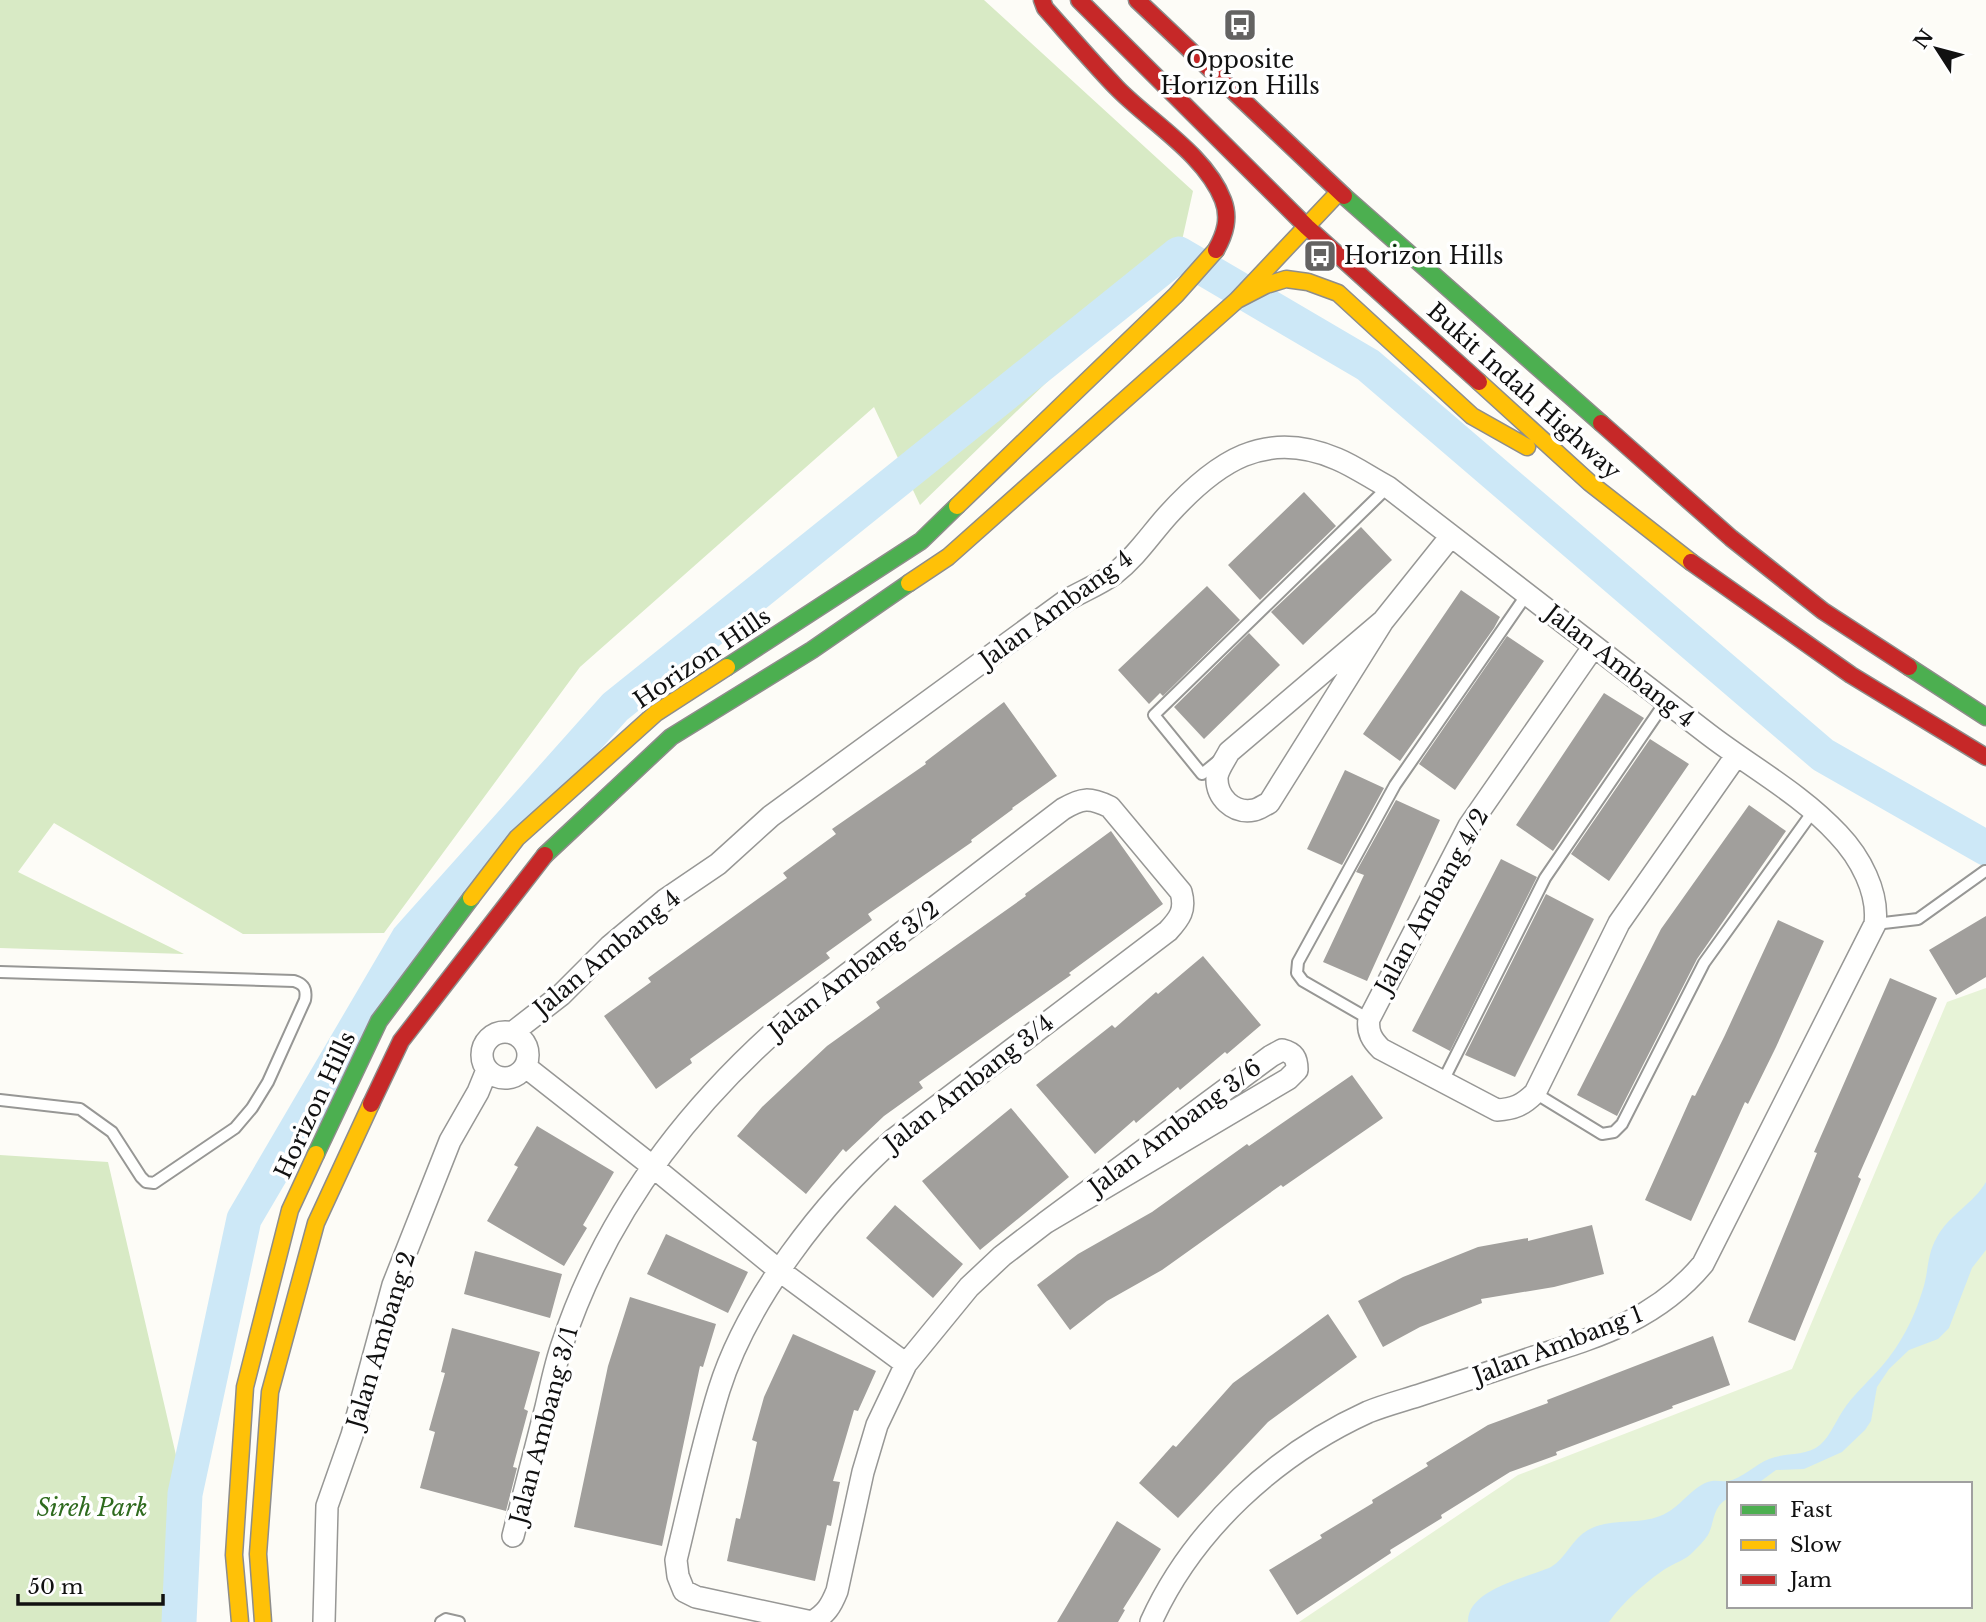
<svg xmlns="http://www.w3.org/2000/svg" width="1986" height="1622" viewBox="0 0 1986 1622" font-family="'Libre Baskerville',serif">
<rect width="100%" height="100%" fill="#fdfcf7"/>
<!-- green -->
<path fill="#e7f3d7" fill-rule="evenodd" d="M1986,988V1622H1299L1518,1475L1792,1369L1947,1002ZM1729,1484H1970V1606H1729Z"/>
<!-- forest -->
<path fill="#d8eac5" d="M0,0H984L1193,191L1179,254L920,505L874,407L580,667L384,933L243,934L54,823L18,872L184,954L0,948Z
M0,1155L108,1162L185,1494L179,1622H0Z"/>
<!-- water -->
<path fill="#cde8f7" d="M1986,1182V1250L1972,1268L1949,1328L1938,1339L1909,1350L1889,1369L1877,1387L1871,1421L1865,1430L1842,1452L1813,1465L1804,1469L1776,1470L1757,1484H1729V1498C1712,1506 1715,1522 1708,1535C1704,1541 1698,1547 1693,1552C1686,1560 1674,1563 1665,1569C1646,1582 1622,1603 1609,1622H1468C1467,1589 1527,1578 1551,1567C1566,1558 1572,1539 1588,1530C1609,1518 1637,1525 1660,1516C1680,1509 1693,1484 1712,1481C1717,1480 1723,1482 1728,1481C1741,1479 1756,1464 1769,1459C1786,1452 1805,1457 1820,1445C1831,1435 1837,1418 1846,1406C1857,1391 1870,1380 1882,1366C1900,1345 1914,1319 1922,1292C1929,1273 1926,1256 1937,1237C1949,1215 1974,1203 1986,1182Z"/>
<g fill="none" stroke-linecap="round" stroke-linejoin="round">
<!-- river -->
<path stroke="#cde8f7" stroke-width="35" d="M179,1622L185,1494L244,1219L408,939L615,707L1179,254L1368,365L1823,755L1986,848"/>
</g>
<!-- building -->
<path fill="#a19f9c" d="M1304,492L1336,526L1260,600L1228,565Z
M1361,527L1392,560L1303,645L1271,612Z
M1207,586L1240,620L1163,696L1160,693L1149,704L1118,670Z
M1461,590L1500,617L1494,628L1400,761L1363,734Z
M1249,633L1280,665L1204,739L1174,707Z
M1507,636L1544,661L1455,790L1419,764Z
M1604,693L1644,718L1553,851L1516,825Z
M1004,702L1057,776L1012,808L1013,809L971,840L972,842L868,914L872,920L826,953L830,958L690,1059L692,1063L656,1089L604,1016L651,982L648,978L787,878L783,873L836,834L832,829L926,764L925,762Z
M1650,739L1689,764L1609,881L1571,854Z
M1345,770L1384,788L1342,865L1307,849Z
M1396,800L1440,820L1367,981L1323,962L1364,875L1356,872Z
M1749,805L1786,831L1697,959L1617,1116L1577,1095L1661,929Z
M1111,831L1163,904L1069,973L1071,975L919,1082L923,1088L884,1116L846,1152L843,1149L806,1194L737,1136L762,1107L827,1046L880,1008L876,1002L1026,896L1025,894Z
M1501,859L1537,877L1450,1051L1412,1031Z
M1546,894L1594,919L1515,1077L1465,1055Z
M1986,916V977L1956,995L1929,950Z
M1778,920L1824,941L1776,1047L1748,1104L1745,1102L1691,1221L1645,1200L1692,1095L1695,1096L1725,1035Z
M1203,956L1261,1025L1227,1054L1225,1052L1180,1090L1178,1087L1136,1123L1134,1120L1095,1154L1036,1085L1112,1025L1115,1028L1156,992L1158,994Z
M1890,978L1937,998L1858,1177L1861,1179L1795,1341L1748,1322L1817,1153L1814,1152Z
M1352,1075L1383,1118L1283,1187L1281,1185L1162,1270L1107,1301L1070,1330L1037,1285L1078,1254L1152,1212L1247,1144L1249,1146Z
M1011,1108L1069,1177L980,1250L922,1181Z
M537,1126L614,1172L583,1225L587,1228L564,1266L487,1221L518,1167L514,1165Z
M895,1205L963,1264L933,1298L866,1238Z
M1592,1225L1604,1274L1554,1287L1481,1299L1482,1303L1420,1327L1383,1347L1358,1301L1403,1277L1478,1247L1528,1238V1241Z
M666,1234L748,1272L728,1313L647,1274Z
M475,1251L562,1274L550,1318L464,1294Z
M630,1297L716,1324L703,1367L700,1366L662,1546L574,1527L608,1366Z
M1328,1314L1357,1357L1268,1422L1178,1518L1139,1483L1173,1445L1176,1447L1233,1383Z
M452,1328L540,1352L524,1409L528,1411L513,1467L517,1468L506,1511L420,1488L435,1432L429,1430L445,1373L441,1372Z
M793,1334L876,1371L858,1411L854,1410L833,1481L840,1482L831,1526L827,1525L815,1581L727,1561L736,1518L740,1519L757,1442L752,1440L764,1397Z
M1713,1336L1730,1385L1672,1406L1673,1408L1556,1452L1557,1455L1510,1472L1441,1515L1442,1518L1390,1550L1391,1553L1297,1615L1269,1570L1322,1538L1320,1535L1373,1503L1372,1500L1428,1466L1426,1463L1488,1425L1548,1403L1547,1400Z
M1117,1521L1161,1549L1123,1609L1125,1610L1118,1622H1057Z"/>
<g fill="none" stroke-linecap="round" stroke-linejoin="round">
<defs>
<path id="lane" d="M1218,761L1202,774L1154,715L1388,487
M1875,924L1918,919L1985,871
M0,972L294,981C304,984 307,989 305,1000L268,1082L252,1108L235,1128L154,1183L146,1182L141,1177L112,1132L80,1109L0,1100
M1369,1019L1303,981L1297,973L1298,962L1395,785L1527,594
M1442,1083L1545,878L1666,701
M1535,1093L1602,1134L1614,1132L1622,1124L1704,963L1814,810
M441,1622L446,1619L459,1622"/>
<path id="street" d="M1383,621L1269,803C1264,805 1259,809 1254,810C1233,814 1216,797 1217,777C1218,769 1225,760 1229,752L1383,621L1451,536
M1594,646L1469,826L1369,1019C1367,1032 1372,1040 1381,1049L1497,1110C1514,1109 1523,1105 1535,1093L1619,923L1736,756
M482 1055a23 23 0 1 1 46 0a23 23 0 1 1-46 0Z
M512,1033L561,995L610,946L665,900L718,864L771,816L1067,600C1083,591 1100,584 1114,574C1136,557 1150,535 1168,515C1216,462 1265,428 1337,459C1354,466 1371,478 1388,487C1494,570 1601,652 1708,734C1751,767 1801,794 1838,834C1860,857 1879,892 1875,924L1703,1264C1657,1319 1600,1336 1534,1357C1497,1370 1460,1382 1423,1394C1405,1400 1385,1405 1368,1412C1276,1454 1193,1529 1151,1622
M526,1067L652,1166L780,1271L906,1364
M513,1536C524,1493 535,1450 546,1407C551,1386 555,1365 562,1345C605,1215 686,1108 790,1018L1063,809C1082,798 1089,797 1110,807L1181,892C1186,910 1180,918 1168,931L894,1139C824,1201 747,1300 719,1390C702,1445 690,1503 676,1560L678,1576L684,1591L696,1597L812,1622C826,1614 831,1606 837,1591L863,1472L877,1425L906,1364L969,1287L1002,1256L1045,1223L1288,1079L1297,1070C1297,1058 1294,1053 1282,1050L1271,1056L1045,1223
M324,1622L327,1506L352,1435L393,1285L450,1141L478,1092L487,1070"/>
<path id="fast" d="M1344,196L1601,423
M727,667L921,541L957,506
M1909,667L1986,717
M545,855L671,737L812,650L909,583
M316,1154L379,1021L471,898"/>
<path id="slow" d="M1237,300L1266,285L1286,279L1308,282L1338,293L1472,416L1527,447
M1479,382L1590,483L1691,562
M957,506L1176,295L1216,250
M909,583L948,557L1237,300L1339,192
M471,898L517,838L656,713L727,667
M240,1622L234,1555L245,1387L290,1210L316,1154
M263,1622L258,1554L270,1392L316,1223L371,1104"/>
<path id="jam" d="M1042,0L1045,8C1069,35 1092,62 1117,88C1149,121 1206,155 1223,200C1230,218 1225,234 1216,250
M1079,0L1307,227L1479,382
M1137,0L1344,196
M1601,423L1731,538L1823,611L1909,667
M1691,562L1851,675L1986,757
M371,1104L401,1041L545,855"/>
</defs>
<!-- lane casing -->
<use href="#lane" stroke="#979795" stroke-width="14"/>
<!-- street casing -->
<use href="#street" stroke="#979795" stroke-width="24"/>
<!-- fast casing -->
<use href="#fast" stroke="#8e8d8b" stroke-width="19"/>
<!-- slow casing -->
<use href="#slow" stroke="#8e8d8b" stroke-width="19"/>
<!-- jam casing -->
<use href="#jam" stroke="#8e8d8b" stroke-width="19"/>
<!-- lane -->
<use href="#lane" stroke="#fffffe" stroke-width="10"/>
<!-- street -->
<use href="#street" stroke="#fffffe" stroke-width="21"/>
<!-- fast -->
<use href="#fast" stroke="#4caf50" stroke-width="16"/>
<!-- slow -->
<use href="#slow" stroke="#ffc107" stroke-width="16"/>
<!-- jam -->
<use href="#jam" stroke="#c62828" stroke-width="16"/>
</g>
<!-- icons -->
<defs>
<symbol id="bus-square" viewBox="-11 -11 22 22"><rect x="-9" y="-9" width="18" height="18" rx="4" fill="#646362" stroke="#fff"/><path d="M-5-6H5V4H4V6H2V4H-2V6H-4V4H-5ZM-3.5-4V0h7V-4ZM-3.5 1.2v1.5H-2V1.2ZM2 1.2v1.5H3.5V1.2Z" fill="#fff"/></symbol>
</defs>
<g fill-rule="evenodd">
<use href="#bus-square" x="1221" y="6" width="38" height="38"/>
<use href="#bus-square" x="1301" y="237" width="38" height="38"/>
</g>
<g text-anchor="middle" stroke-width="7" stroke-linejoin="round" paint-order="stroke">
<!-- poi labels -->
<g font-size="23" fill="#111" stroke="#fff">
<text x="1240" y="68">Opposite<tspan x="1240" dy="26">Horizon Hills</tspan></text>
<text x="1344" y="264" text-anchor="start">Horizon Hills</text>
</g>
<!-- street labels -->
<g font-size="23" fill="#111" stroke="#fff">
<text transform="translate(1524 391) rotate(42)" y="8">Bukit Indah Highway</text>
<text transform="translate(1056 609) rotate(-36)" y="8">Jalan Ambang 4</text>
<text transform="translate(702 658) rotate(-34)" y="8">Horizon Hills</text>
<text transform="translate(1620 666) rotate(38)" y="8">Jalan Ambang 4</text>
<text transform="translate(1432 901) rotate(-61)" y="8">Jalan Ambang 4/2</text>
<text transform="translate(607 953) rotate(-40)" y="8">Jalan Ambang 4</text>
<text transform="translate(854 970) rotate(-38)" y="8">Jalan Ambang 3/2</text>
<text transform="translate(969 1083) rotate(-38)" y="8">Jalan Ambang 3/4</text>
<text transform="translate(315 1105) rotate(-65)" y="8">Horizon Hills</text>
<text transform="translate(1175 1127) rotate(-37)" y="8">Jalan Ambang 3/6</text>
<text transform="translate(381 1340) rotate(-73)" y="8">Jalan Ambang 2</text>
<text transform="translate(1558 1345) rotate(-21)" y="8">Jalan Ambang 1</text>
<text transform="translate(544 1425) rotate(-75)" y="8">Jalan Ambang 3/1</text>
</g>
<!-- park labels -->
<g font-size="23" font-style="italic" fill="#2f6b1f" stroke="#fff">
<text x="92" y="1516">Sireh Park</text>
</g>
</g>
<!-- legend -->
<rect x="1727" y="1482" width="245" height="126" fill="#ffffff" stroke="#a0a0a0" stroke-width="2"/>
<rect x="1741" y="1505" width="35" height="10" fill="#4caf50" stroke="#a0a0a0" stroke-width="2"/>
<text x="1790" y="1517" font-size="21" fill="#111111">Fast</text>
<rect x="1741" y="1540" width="35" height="10" fill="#ffc107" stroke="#a0a0a0" stroke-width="2"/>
<text x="1790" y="1552" font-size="21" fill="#111111">Slow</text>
<rect x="1741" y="1575" width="35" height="10" fill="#c62828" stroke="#a0a0a0" stroke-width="2"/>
<text x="1790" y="1587" font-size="21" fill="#111111">Jam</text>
<!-- north arrow -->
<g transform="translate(1937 49) rotate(306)" stroke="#ffffff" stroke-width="5" paint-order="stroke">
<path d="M0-5L12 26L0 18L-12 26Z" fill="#111111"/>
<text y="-10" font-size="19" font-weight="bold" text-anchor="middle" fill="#111111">N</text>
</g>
<!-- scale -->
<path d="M18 1594v10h145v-10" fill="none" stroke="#111111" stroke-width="3.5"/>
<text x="28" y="1594" font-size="21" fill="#111111" stroke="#ffffff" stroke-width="5" paint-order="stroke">50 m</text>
</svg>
